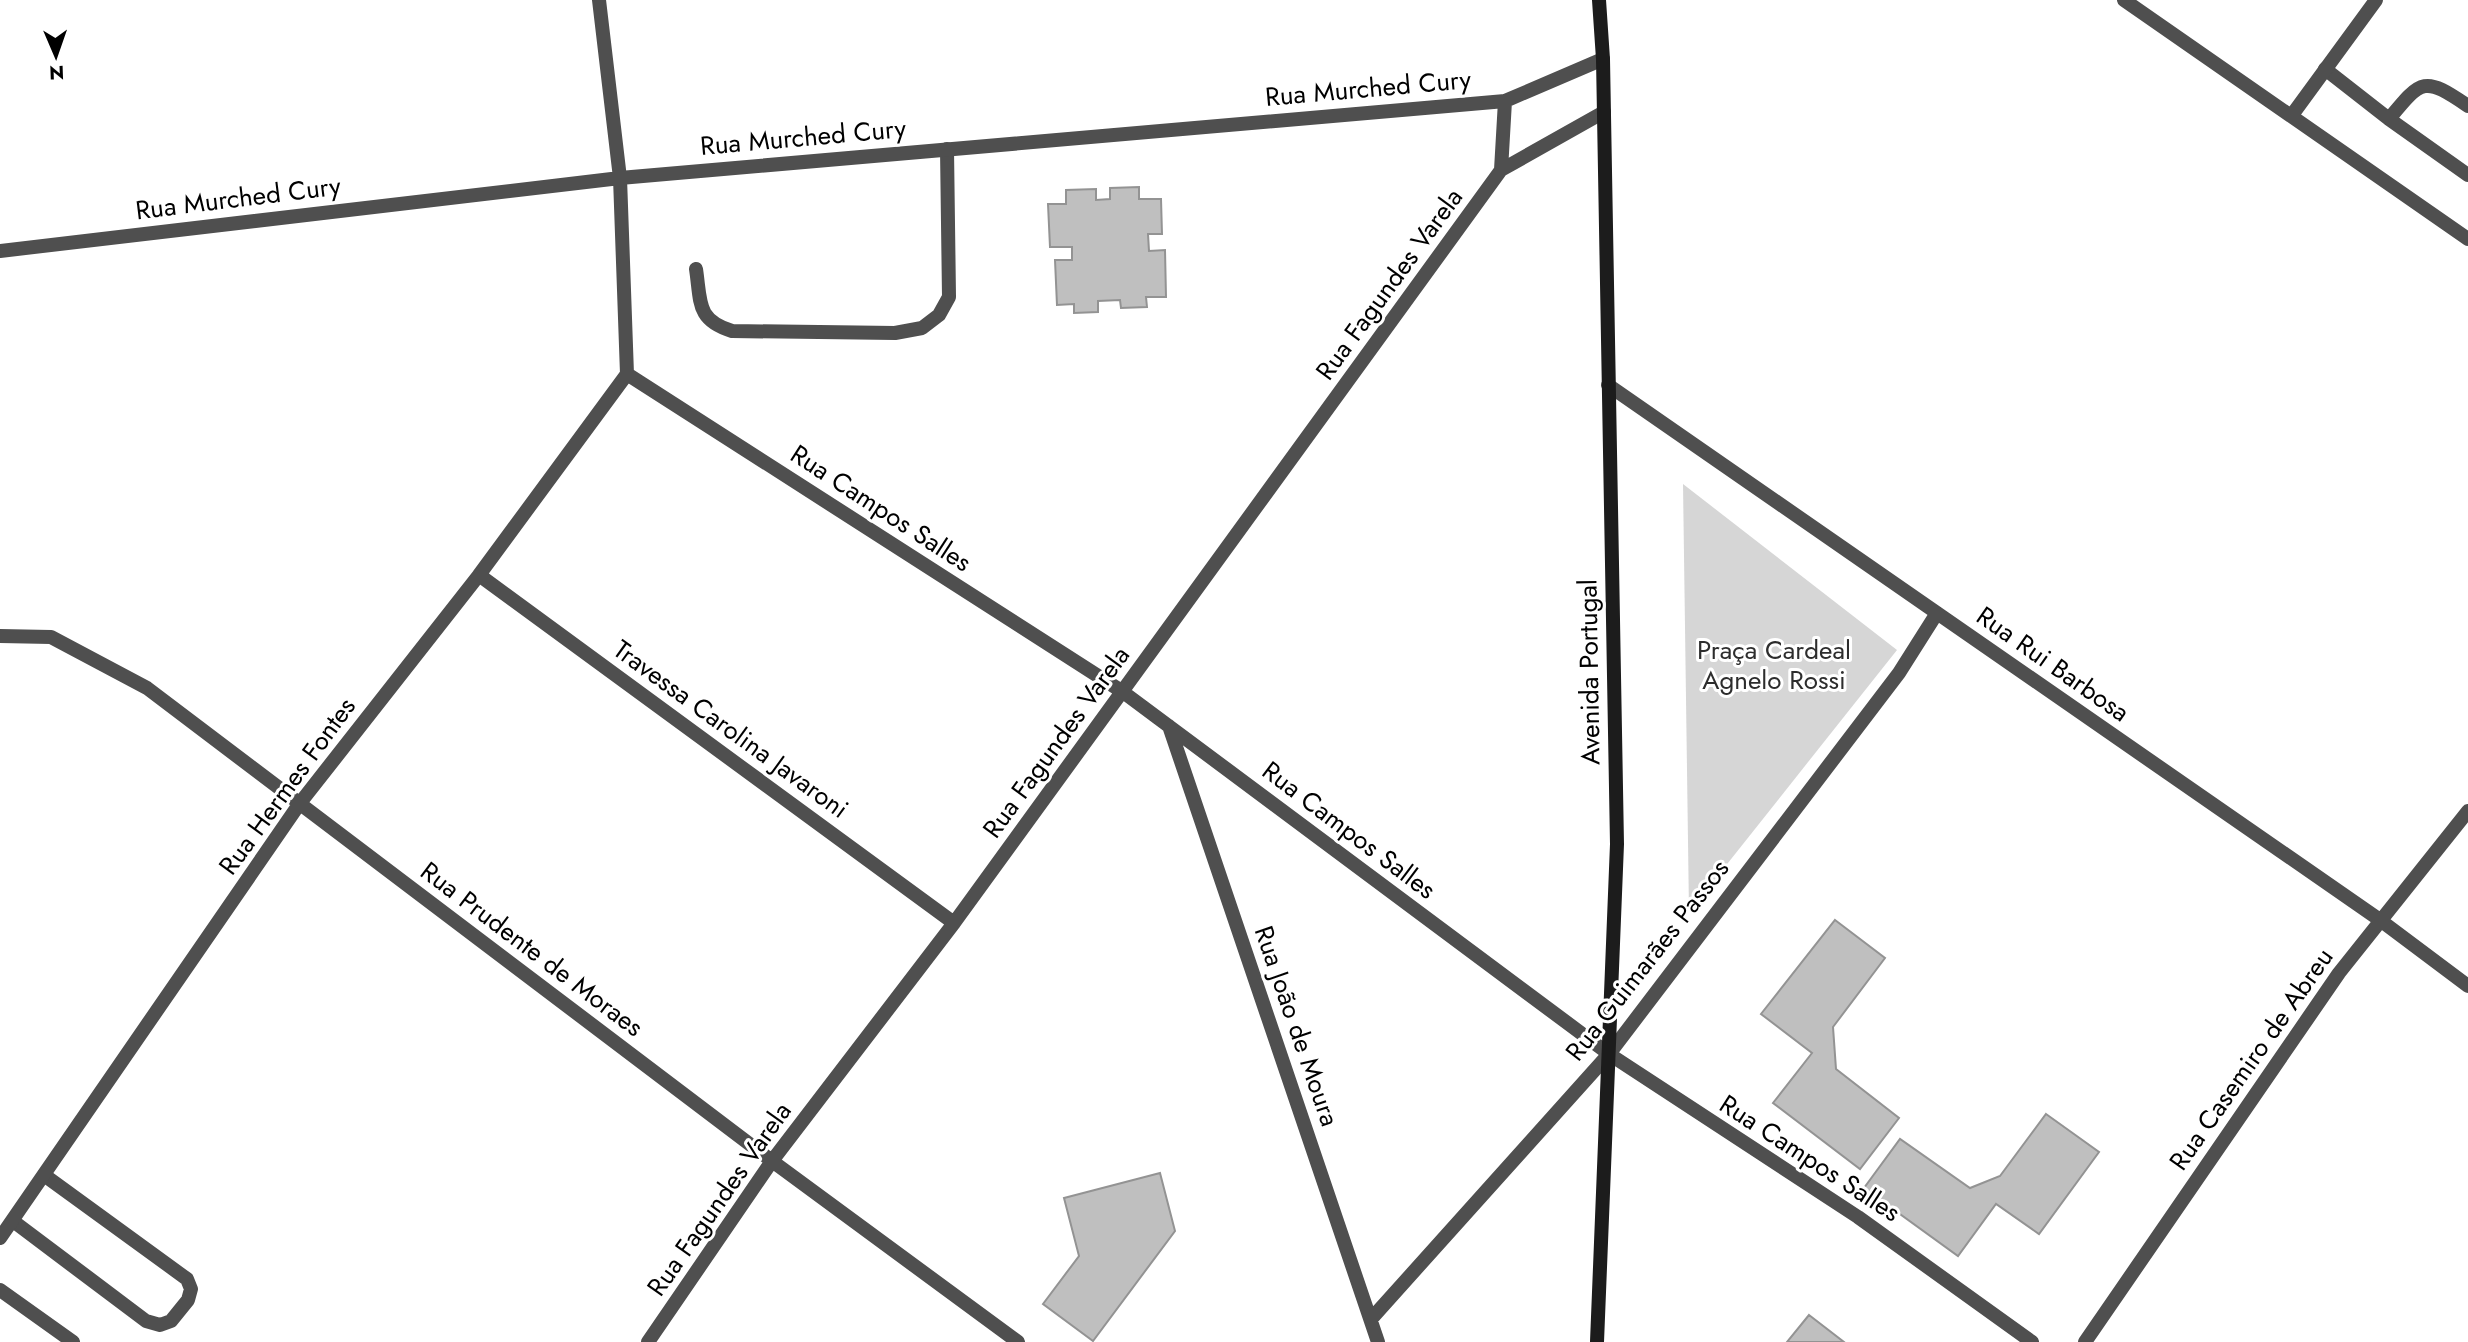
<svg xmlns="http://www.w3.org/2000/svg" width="2468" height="1342" viewBox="0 0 2468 1342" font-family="Jost,sans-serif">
<rect width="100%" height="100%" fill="#fff"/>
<!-- green -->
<path fill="#d6d6d6" d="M1683,484L1897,650L1689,912Z"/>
<!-- building -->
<path fill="#bfbfbf" stroke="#939393" stroke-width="2" d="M1139,187V199H1161L1162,234H1148L1149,251L1165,250L1166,297H1146L1147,307L1121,308L1120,300L1098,301V312L1074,313V304L1057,305L1055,260H1072V247H1050L1048,204H1066V190L1096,189V200L1110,199V188Z
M1835,920L1885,958L1833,1027L1836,1069L1899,1118L1860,1169L1773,1103L1812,1053L1761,1014Z
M2046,1114L2099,1152L2039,1234L1996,1204L1958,1256L1864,1188L1900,1139L1970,1188L2000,1176Z
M1160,1173L1175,1231L1093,1341L1043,1304L1079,1256L1064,1198Z
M1809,1315L1844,1342H1787Z"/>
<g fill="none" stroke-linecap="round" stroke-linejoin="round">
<!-- service -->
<path stroke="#4f4f4f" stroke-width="14" d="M2325,69L2389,119L2468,175
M2389,119C2422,79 2424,76 2468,106
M696,269C701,302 696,320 732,331L895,333L922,328L939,315L949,297L947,149
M13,1221L146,1321L160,1325L171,1321L188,1300L191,1289L187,1279L44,1175"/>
<!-- minor -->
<path stroke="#4f4f4f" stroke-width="14" d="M599,0L620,178L627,374
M2124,0L2468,239
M2290,113L2292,115L2376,0
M1501,170L1505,101
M0,251L620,178L1505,101L1603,59
M627,374L1123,692L1609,1054L1858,1217L2032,1342
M1608,385L2380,920L2468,986
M479,575L954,923
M0,636L51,637L147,688L772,1161L1018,1342
M1169,726L1378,1342
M0,1238L300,803L479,575L627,374
M0,1290L73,1342
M1372,1318L1609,1054L1899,673L1937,613
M648,1342L772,1161L954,923L1501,170L1604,112
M2085,1342L2339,973L2468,811"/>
<!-- secondary -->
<path stroke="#1c1c1c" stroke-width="14" d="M1597,1342L1617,844L1603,59L1599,0"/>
</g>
<g text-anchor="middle" stroke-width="6" stroke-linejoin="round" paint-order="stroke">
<!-- street labels -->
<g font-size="26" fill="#000" stroke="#fff">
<text transform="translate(1368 88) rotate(-5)" y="9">Rua Murched Cury</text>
<text transform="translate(803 137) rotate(-5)" y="9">Rua Murched Cury</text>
<text transform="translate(238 198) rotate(-7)" y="9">Rua Murched Cury</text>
<text transform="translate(1389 284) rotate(-54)" y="9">Rua Fagundes Varela</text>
<text transform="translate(881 508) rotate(33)" y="9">Rua Campos Salles</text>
<text transform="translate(2053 664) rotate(35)" y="9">Rua Rui Barbosa</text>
<text transform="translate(1589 672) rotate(-91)" y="9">Avenida Portugal</text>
<text transform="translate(731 729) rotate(36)" y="9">Travessa Carolina Javaroni</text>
<text transform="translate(1056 742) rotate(-54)" y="9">Rua Fagundes Varela</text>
<text transform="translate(287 786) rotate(-54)" y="9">Rua Hermes Fontes</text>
<text transform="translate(1349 830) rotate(37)" y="9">Rua Campos Salles</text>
<text transform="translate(532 949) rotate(37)" y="9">Rua Prudente de Moraes</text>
<text transform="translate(1647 960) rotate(-52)" y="9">Rua Guimarães Passos</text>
<text transform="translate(1297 1026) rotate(71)" y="9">Rua João de Moura</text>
<text transform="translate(2251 1059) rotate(-55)" y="9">Rua Casemiro de Abreu</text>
<text transform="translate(1810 1158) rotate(33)" y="9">Rua Campos Salles</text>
<text transform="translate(719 1199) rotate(-55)" y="9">Rua Fagundes Varela</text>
</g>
<!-- park labels -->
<g font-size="26" fill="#2d2d2d" stroke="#fff">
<text x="1774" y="659">Praça Cardeal<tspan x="1774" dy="30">Agnelo Rossi</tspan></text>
</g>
</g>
<!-- north arrow -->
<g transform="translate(56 56) rotate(178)" stroke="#ffffff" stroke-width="5" paint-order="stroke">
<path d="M0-5L12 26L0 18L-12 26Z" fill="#000000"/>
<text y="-10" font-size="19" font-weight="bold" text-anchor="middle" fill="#000000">N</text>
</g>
</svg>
